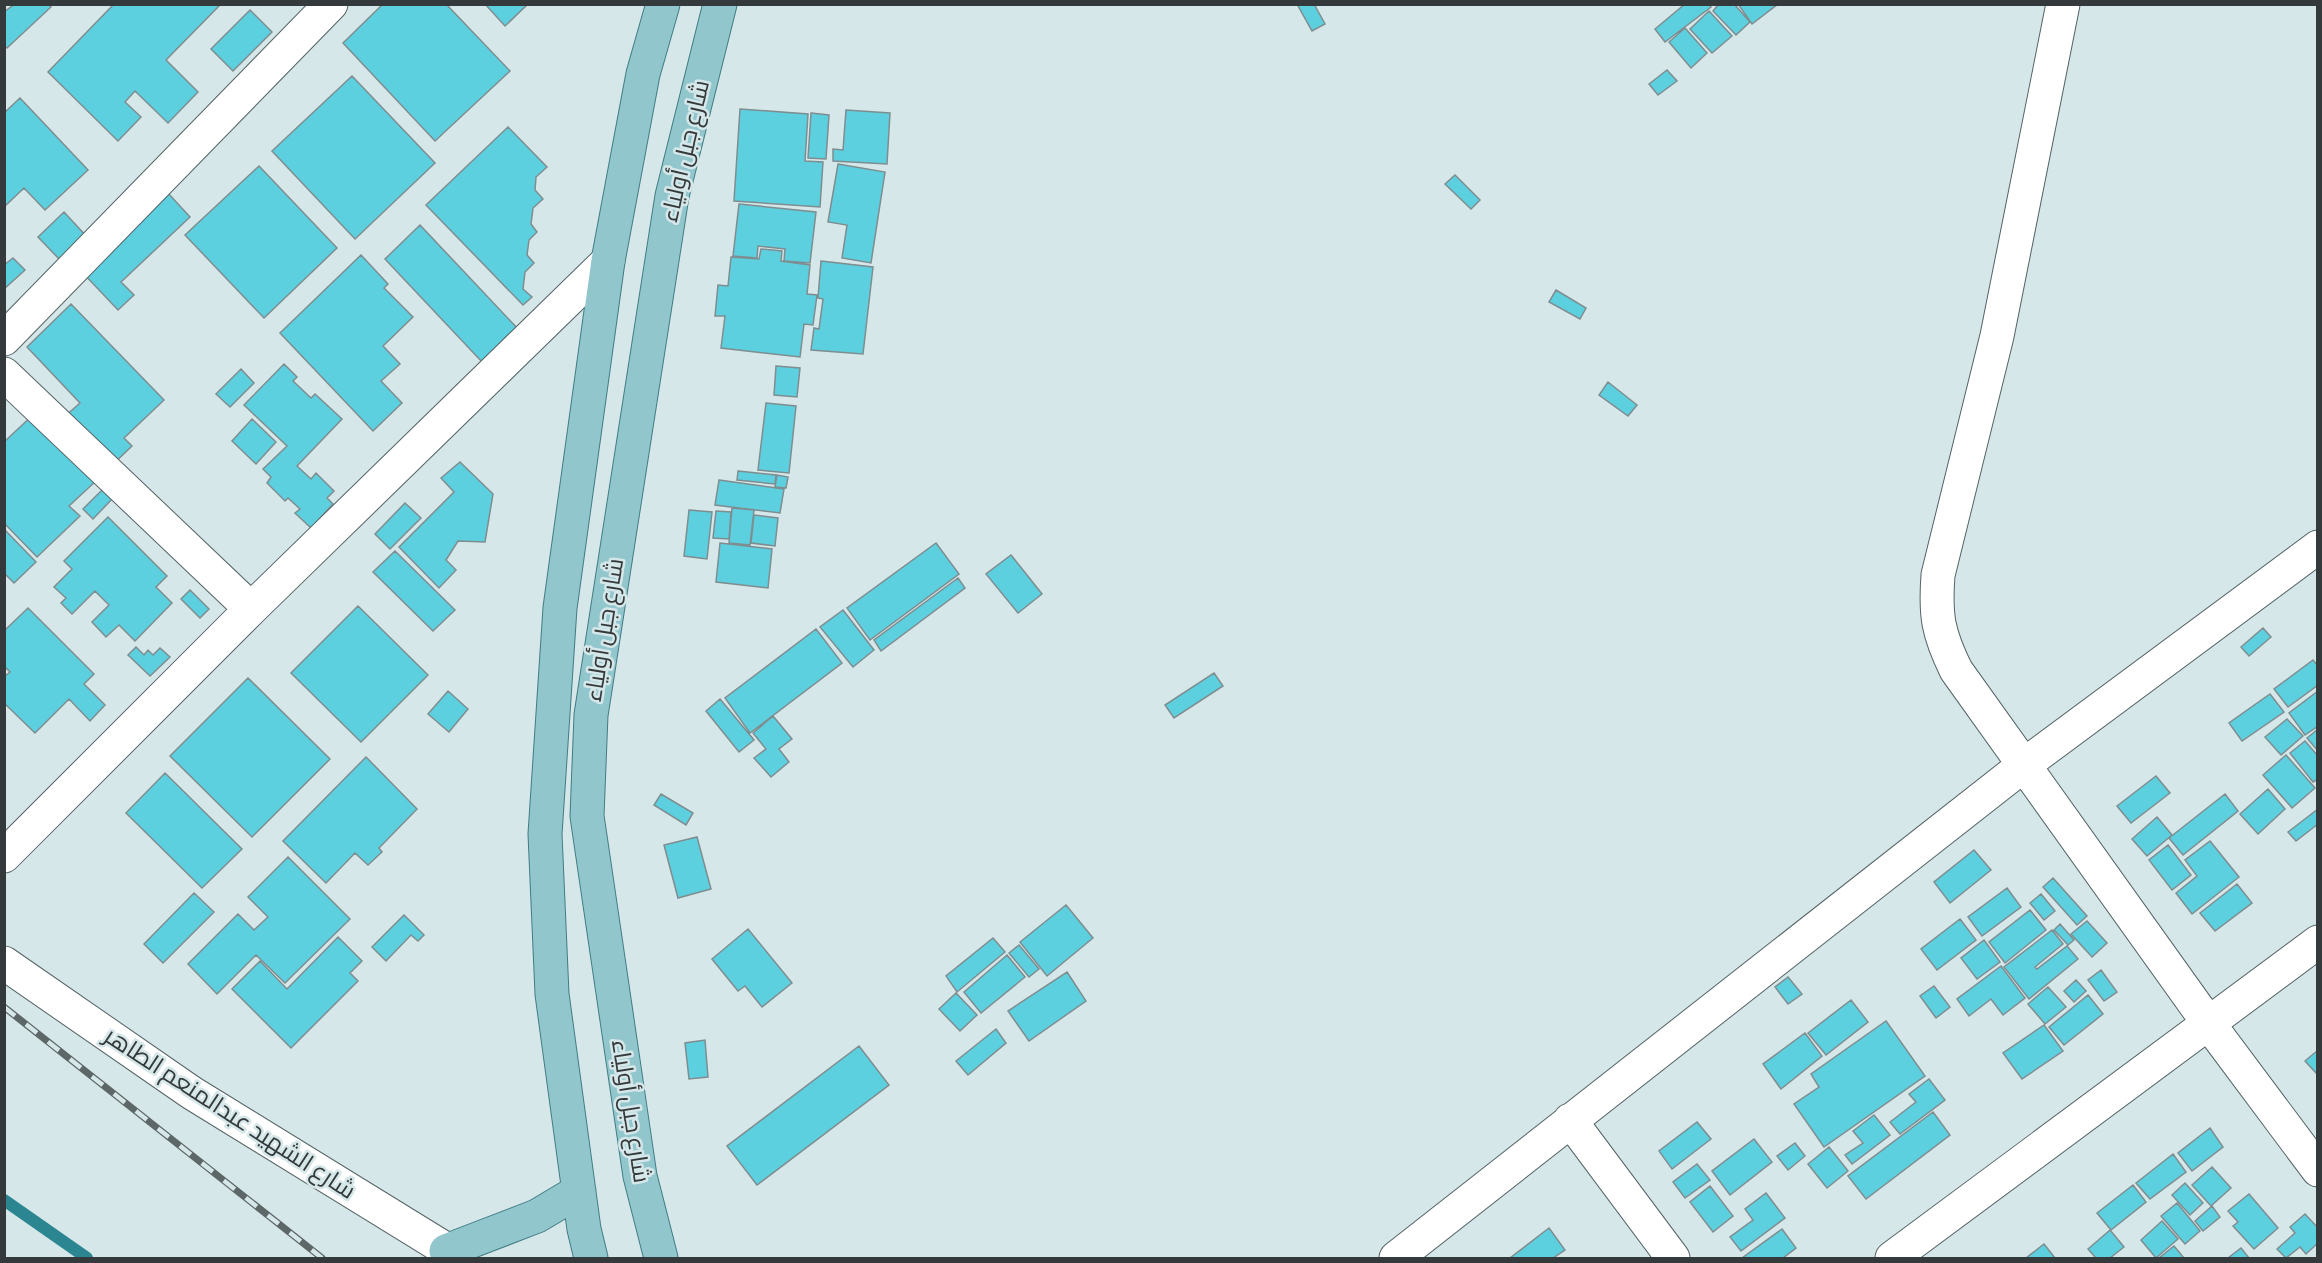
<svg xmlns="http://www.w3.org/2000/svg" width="2322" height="1263" viewBox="0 0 2322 1263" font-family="'Alegreya Sans',Cairo,sans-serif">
<rect width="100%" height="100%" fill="#d6e7e9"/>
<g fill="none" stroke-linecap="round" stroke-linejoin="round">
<!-- stream -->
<path stroke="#2c8691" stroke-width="12" d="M4,1200L87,1258"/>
</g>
<!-- building -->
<path fill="#5dd0e0" stroke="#7e8d90" stroke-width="1.5" d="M15,4H49L51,7L7,48L4,45V12Z
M114,4L220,5L166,60L198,92L168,123L135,91L125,102L141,117L118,141L48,72Z
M383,4H446L510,71L435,141L343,43Z
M485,4H528L505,26Z
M1297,4H1314L1325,24L1312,31Z
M1685,4H1709L1711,7L1665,42L1655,29Z
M1719,4H1734L1750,22L1736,35L1713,11Z
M1738,4H1778L1752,24Z
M250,10L272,32L233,71L211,49Z
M1709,11L1732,36L1712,53L1690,29Z
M1685,28L1707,53L1691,68L1669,42Z
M1667,70L1677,81L1658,95L1649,84Z
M352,76L435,163L355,239L272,151Z
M20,98L88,170L45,210L24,188L4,207V113Z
M740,109L808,114L805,161L823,162L820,207L734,201Z
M846,110L890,113L887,164L833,161V149L843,150Z
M811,113L829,115L826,159L808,158Z
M508,127L547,167L536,177L535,190L543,199L533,208L531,224L537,232L529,240L527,255L534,263L525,272L523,289L532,297L523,305L426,205Z
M838,164L885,172L871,263L842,258L847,225L828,222Z
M259,166L337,248L264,318L185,235Z
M1455,175L1480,200L1471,209L1445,184Z
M167,192L190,217L121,282L134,295L118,310L82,272Z
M739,204L816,212L810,263L784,261L785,249L758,246L757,258L733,256Z
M64,212L87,237L61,261L38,237Z
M420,225L518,329L483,363L385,259Z
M761,249L782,251L781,261L810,265L807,294L817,295L813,325L804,324L800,357L721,348L725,316H715L718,285L728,286L731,257L759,259Z
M361,255L388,284L384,288L413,317L383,346L400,364L381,381L402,403L373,431L280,333Z
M13,258L25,270L4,289V265Z
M821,261L873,267L863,354L811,350L814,328L819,329L823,299L818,298Z
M1556,290L1586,308L1580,319L1549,302Z
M71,304L164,400L124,438L132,446L109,468L62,419L80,403L27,347Z
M284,364L297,377L293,381L311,398L315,394L342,419L297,466L311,479L316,473L334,491L327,498L333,504L311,528L295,513L300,509L288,498L285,501L267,483L271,477L263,469L287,446L244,405Z
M776,366L800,368L797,397L774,395Z
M241,369L254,383L230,407L216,394Z
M1608,382L1637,405L1628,416L1599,395Z
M766,403L796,406L789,473L758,470Z
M35,413L98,479L69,506L80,516L37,557L4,523V442Z
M252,419L276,442L256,464L232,441Z
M460,462L493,494L485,542L458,541L446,560L456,570L439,588L399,547L454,492L441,478Z
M738,471L776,475L775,484L737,480Z
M777,475L788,477L786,488L775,487Z
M719,480L784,489L780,513L715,505Z
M104,488L113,498L93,519L83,509Z
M405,503L421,518L390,549L375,534Z
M732,508L754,510L750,545L729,543Z
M689,510L712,512L707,559L684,556Z
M716,511L731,512L729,539L713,538Z
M754,515L778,518L775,546L751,543Z
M108,517L167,576L156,587L172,603L135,641L119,625L106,637L92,622L109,605L95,591L72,614L61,603L66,598L54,587L72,569L64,561Z
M4,529L36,562L14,583L4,573Z
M720,543L772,549L768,588L716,582Z
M936,543L959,574L870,640L847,608Z
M395,551L455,610L433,631L373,572Z
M1011,555L1042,594L1018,613L986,574Z
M958,578L965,588L881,651L874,640Z
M190,590L209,609L200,618L181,599Z
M358,606L428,675L361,742L291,673Z
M28,608L94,674L84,684L105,705L90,721L69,699L35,733L4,703V677L10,672L4,666V631Z
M843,610L874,650L853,667L820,627Z
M2263,628L2271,637L2249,656L2241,647Z
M816,629L842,663L750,733L725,698Z
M136,647L144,655L148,650L153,655L160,648L170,657L150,676L128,655Z
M2313,660L2318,666V685L2288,707L2274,689Z
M1214,673L1223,686L1174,718L1165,705Z
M248,678L330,759L252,837L170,756Z
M448,691L468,709L449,732L428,714Z
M2318,691V726L2305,735L2289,713Z
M2270,694L2284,712L2242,741L2229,723Z
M720,699L754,740L739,752L706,711Z
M773,716L792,739L779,749L789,762L771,777L754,758L766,749L753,733Z
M2287,719L2303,736L2281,755L2265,737Z
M2318,729V751L2307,738Z
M2305,741L2318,756V779L2313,782L2290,753Z
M2286,755L2315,788L2292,808L2263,775Z
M366,757L417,809L379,848L382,852L368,865L355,853L326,883L283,841Z
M165,773L242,849L202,888L126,813Z
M2156,776L2170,793L2131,823L2117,806Z
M2268,789L2285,809L2258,834L2240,814Z
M661,794L693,813L686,825L654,805Z
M2225,794L2238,811L2183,855L2169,838Z
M2318,809V824L2296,841L2288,832Z
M2157,817L2172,835L2147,856L2132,839Z
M697,837L711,889L678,898L664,845Z
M2210,841L2239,877L2192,914L2176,893L2197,876L2185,860Z
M2168,845L2191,875L2172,890L2149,860Z
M1974,850L1991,870L1950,903L1934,882Z
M288,857L350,919L285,983L256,955L217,994L188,964L238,914L254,930L268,917L248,897Z
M2053,878L2087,916L2077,925L2043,887Z
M2237,884L2252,903L2215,931L2200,913Z
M2007,888L2021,907L1982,936L1968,917Z
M194,893L214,912L163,963L144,944Z
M2041,894L2055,911L2044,920L2030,903Z
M1066,905L1093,938L1047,976L1020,942Z
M2030,910L2046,930L2005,963L1989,942Z
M404,915L424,935L418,941L411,935L386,961L372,947Z
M1960,919L1976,940L1937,970L1921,949Z
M2087,921L2107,943L2092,957L2071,934Z
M2060,924L2074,940L2068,945L2054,930Z
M748,929L792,983L762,1007L745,986L738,991L712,959Z
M2052,930L2063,944L2035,967L2037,969L2067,946L2078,959L2029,999L2004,967Z
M338,937L362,961L350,973L358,981L291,1048L232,989L260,961L287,989Z
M993,938L1005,952L957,992L946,976Z
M1984,940L2000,962L1977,979L1961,958Z
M1019,945L1039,969L1029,977L1009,953Z
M1007,955L1025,977L981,1013L964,992Z
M2001,966L2025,998L2003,1015L1991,999L1969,1016L1957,999Z
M2101,970L2117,992L2104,1001L2088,980Z
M1067,972L1086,1001L1029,1041L1008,1011Z
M1788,977L1802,994L1788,1004L1775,987Z
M2076,980L2086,991L2074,1002L2064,991Z
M1934,986L1950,1007L1936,1018L1920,996Z
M2048,987L2066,1007L2045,1024L2028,1004Z
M956,993L977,1015L960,1031L939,1009Z
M2088,995L2103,1014L2064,1045L2049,1027Z
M1851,1000L1868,1022L1826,1055L1808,1033Z
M1886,1021L1925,1076L1824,1147L1794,1104L1819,1087L1811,1074Z
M2044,1025L2063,1051L2022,1079L2003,1053Z
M996,1029L1006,1043L968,1075L956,1061Z
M1805,1033L1822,1056L1781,1089L1763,1064Z
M705,1040L708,1077L689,1079L685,1043Z
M859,1046L889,1085L757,1185L727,1146Z
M2318,1050V1075L2305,1061Z
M1929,1079L1945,1100L1900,1134L1890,1122L1916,1102L1909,1094Z
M1933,1112L1950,1135L1866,1199L1848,1176Z
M1874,1115L1890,1135L1852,1164L1845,1155L1863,1143L1853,1131Z
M1697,1122L1711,1139L1672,1169L1659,1151Z
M2210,1128L2223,1147L2192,1171L2178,1153Z
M1754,1139L1772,1162L1730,1195L1712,1171Z
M1795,1143L1805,1156L1788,1170L1777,1156Z
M1829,1147L1848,1171L1827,1188L1808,1164Z
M2173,1154L2186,1172L2150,1199L2136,1183Z
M1697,1164L1710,1180L1685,1198L1673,1182Z
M2212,1167L2231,1188L2211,1206L2192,1185Z
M2185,1183L2203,1203L2190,1215L2172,1195Z
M2133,1185L2146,1202L2111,1230L2097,1213Z
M1710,1186L1733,1216L1713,1232L1690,1202Z
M1766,1193L1785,1218L1741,1251L1730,1237L1753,1220L1745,1209Z
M2249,1194L2278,1228L2254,1249L2233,1226L2238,1222L2228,1211Z
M2177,1203L2200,1231L2185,1244L2161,1216Z
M2212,1206L2220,1217L2203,1231L2195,1221Z
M2305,1214L2318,1228V1243L2306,1254L2300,1247L2286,1258L2277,1249L2295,1233L2290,1227Z
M2162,1221L2178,1239L2156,1258L2141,1240Z
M1549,1228L1565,1250L1553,1258H1510Z
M1782,1229L1796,1248L1783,1258H1742Z
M2110,1230L2124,1247L2110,1258H2096L2088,1249Z
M2044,1244L2055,1258H2026Z
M2174,1246L2184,1258H2159Z
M2241,1248L2249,1258H2228Z"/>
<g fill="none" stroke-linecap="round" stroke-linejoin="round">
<defs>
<path id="minor" d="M2063,4L1997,336L1938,575C1935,616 1938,633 1956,670L2209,1024L2318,1170
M4,339L331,4
M4,374L251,609
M4,856L251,609L608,261
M1570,1120L1673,1258
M1396,1258L2024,765L2318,547
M1892,1258L2318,942"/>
<path id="tertiary" d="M4,963L192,1093L460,1258"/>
<path id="primary" d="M446,1251L537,1216L579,1191
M591,1258L584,1229L552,994L545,834L560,608L608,261L643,74L663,4
M661,1258L640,1176L587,816L591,715L672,196L720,4"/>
</defs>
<!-- minor casing -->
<use href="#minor" stroke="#546365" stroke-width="35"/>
<!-- tertiary casing -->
<use href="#tertiary" stroke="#546365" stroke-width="35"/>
<!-- primary casing -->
<use href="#primary" stroke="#417c84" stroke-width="35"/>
<!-- minor -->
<use href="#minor" stroke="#fff" stroke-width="33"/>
<!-- tertiary -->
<use href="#tertiary" stroke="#fff" stroke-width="33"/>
<!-- primary -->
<use href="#primary" stroke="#91c6cd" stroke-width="33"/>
<defs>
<path id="rail" d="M4,1007L322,1258"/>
</defs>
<!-- rail casing -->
<use href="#rail" stroke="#5e6768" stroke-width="7"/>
<!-- rail -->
<use href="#rail" stroke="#d6e7e9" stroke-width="4.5" stroke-dasharray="14" stroke-linecap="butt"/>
</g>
<g text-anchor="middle" stroke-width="5" stroke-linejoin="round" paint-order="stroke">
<!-- street labels -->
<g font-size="24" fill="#343a3b" stroke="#d6e7e9">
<text transform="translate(685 151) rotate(-77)" y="8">شارع جبل أولياء</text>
<text transform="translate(604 630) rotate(-81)" y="8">شارع جبل أولياء</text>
<text transform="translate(631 1111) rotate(81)" y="8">شارع جبل أولياء</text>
<text transform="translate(230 1113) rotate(33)" y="8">شارع الشهيد عبدالمنعم الطاهر</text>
</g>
</g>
<!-- border -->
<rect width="2322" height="1263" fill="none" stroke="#343a3b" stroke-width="12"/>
</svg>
